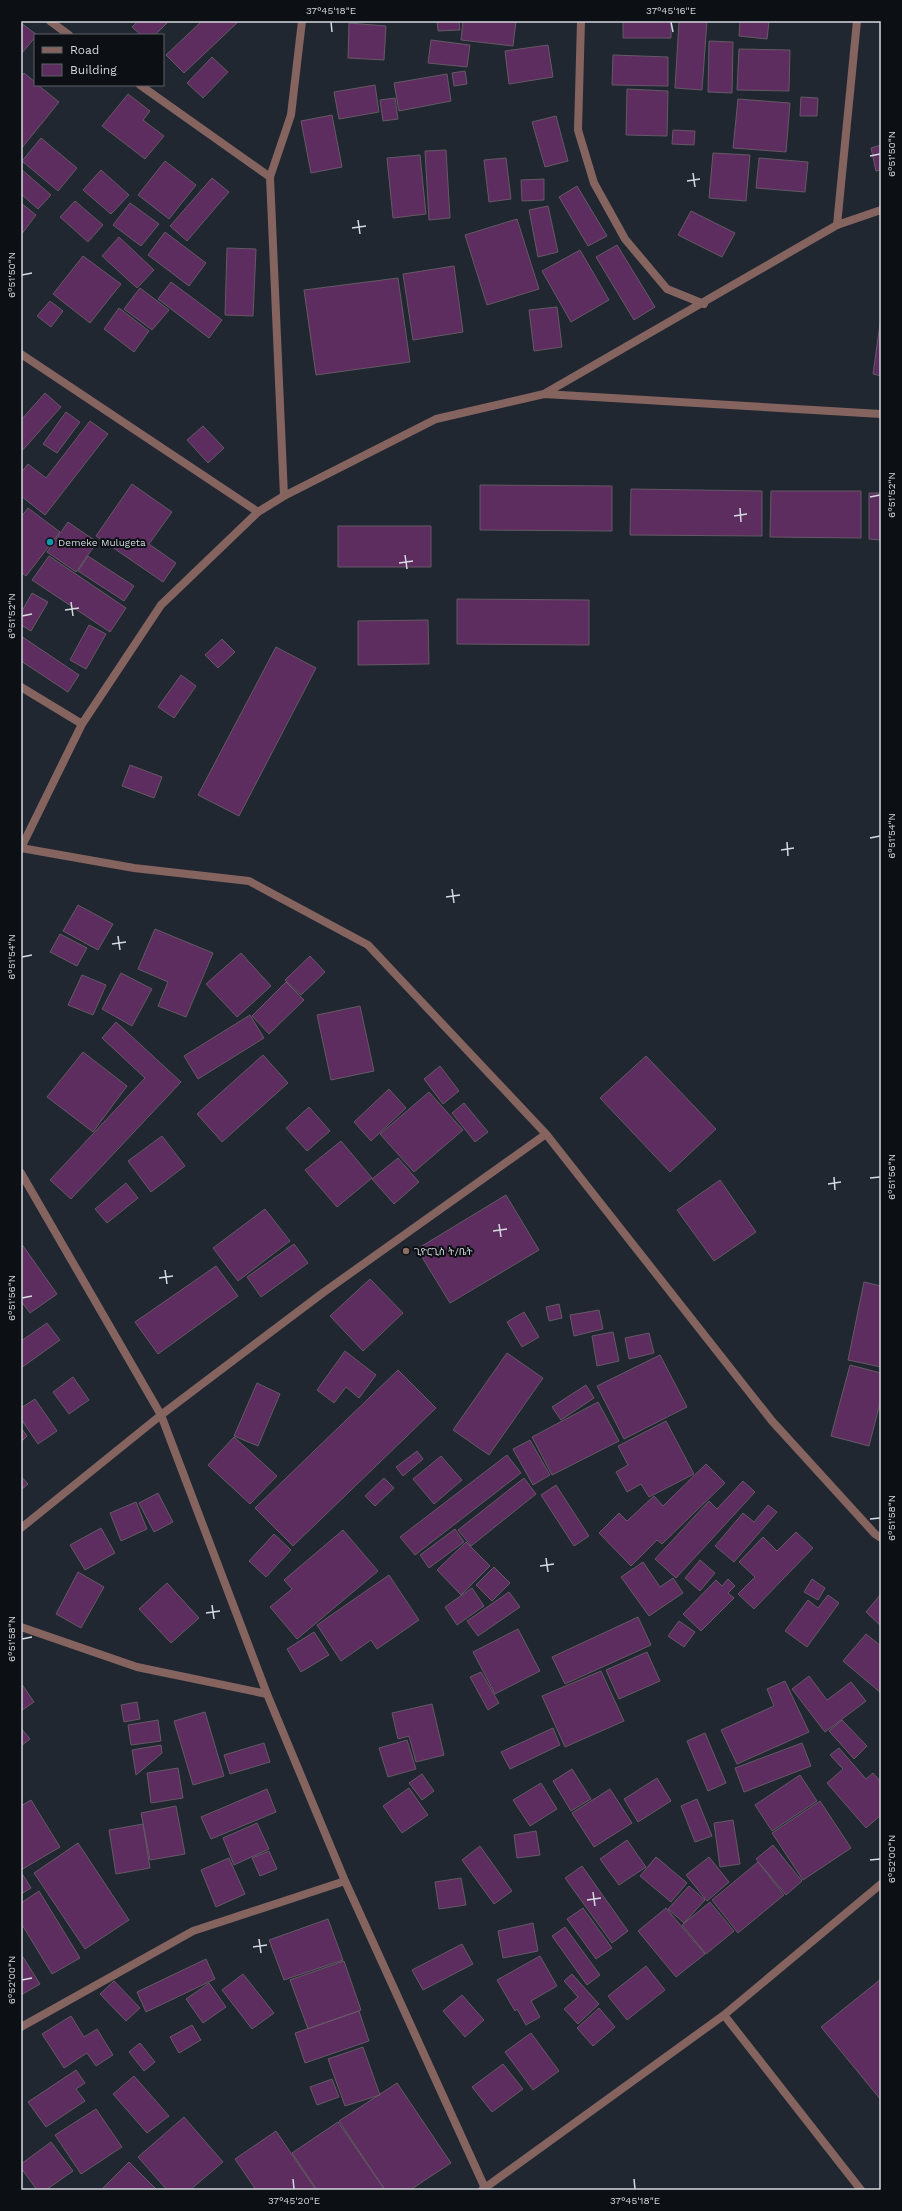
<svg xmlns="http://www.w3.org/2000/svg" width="902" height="2211" viewBox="0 0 902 2211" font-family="'Work Sans','Noto Sans Ethiopic',sans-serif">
<rect width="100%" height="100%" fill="#202731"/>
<!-- building -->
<path fill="#5e2d60" stroke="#645964" d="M138,21H169L155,35H141L132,27Z
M202,21H239L184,73L166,55Z
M437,21H459L460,30L438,31Z
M463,21H516L513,46L461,40Z
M623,21H671V38H623Z
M679,21H707L702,90L675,88Z
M740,21H769L767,39L739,36Z
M21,23L37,35L21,54Z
M349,23L386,26L384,60L348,58Z
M431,40L470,45L467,67L428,63Z
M709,41L733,42L732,93L708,92Z
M548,45L553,77L509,84L505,51Z
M739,49L790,50L789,91L737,90Z
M613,55L668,57V86L612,85Z
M212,57L228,72L203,98L187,83Z
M465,71L467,84L454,86L452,73Z
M24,73L35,82V85H38L59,102L21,149V77Z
M447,74L451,101L399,111L394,83Z
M375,85L379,112L339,119L334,92Z
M627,89L668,91L667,136L626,135Z
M128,94L150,111L143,120L164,136L145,159L102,126Z
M801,97L818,98L817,116H800Z
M395,98L398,119L383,121L380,100Z
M738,99L790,103L786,152L733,148Z
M332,115L342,167L311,173L301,121Z
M556,116L568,161L545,167L532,122Z
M673,130L695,131L694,145L672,144Z
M41,138L77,168L58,191L22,161Z
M881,145V170L876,171L871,148Z
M446,150L450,218L429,220L425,151Z
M713,153L750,155L746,201L709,198Z
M420,155L426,214L393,218L387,158Z
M506,158L511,199L489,202L484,160Z
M759,158L808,162L805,192L756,188Z
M165,161L196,185L169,219L138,195Z
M21,169L51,195L38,209L21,194Z
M101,170L129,195L111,214L83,190Z
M212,178L229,192L187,241L170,226Z
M544,179V200L522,201L521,180Z
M577,186L607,236L588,246L559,197Z
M75,201L103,225L88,242L60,217Z
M21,203L36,215L21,235Z
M130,203L159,224L141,246L113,225Z
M548,206L558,252L538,257L529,210Z
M691,211L735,233L722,257L678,235Z
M517,219L539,289L487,305L465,235Z
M165,232L206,263L189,286L148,255Z
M119,237L154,270L137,288L102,256Z
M617,245L655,307L634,320L596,257Z
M227,248L256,249L253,316L225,315Z
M580,250L609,300L571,322L542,271Z
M83,256L121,284L90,323L53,294Z
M454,266L463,332L413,340L403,274Z
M398,278L410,362L316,375L304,290Z
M171,282L222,320L209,338L158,299Z
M140,288L169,310L152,330L124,309Z
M50,301L63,311L51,327L37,316Z
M557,307L562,347L534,351L529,310Z
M119,308L149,331L134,352L104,329Z
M880,324H881V376L873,374Z
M45,393L61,407L21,452V420Z
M66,412L80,422L57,453L43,444Z
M90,421L108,434L45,515L21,496V473L28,464L46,478Z
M203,426L224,448L208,463L187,440Z
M132,484L172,512L149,544L176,563L163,582L96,536Z
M480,485L612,486V531L480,530Z
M631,489L762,491V536L630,535Z
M771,491H861V538L770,537Z
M869,493H881V540L869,539Z
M28,508L60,532L26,576L21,572V517Z
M68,522L97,542L76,572L47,552Z
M338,526H431V567H338Z
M49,556L126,608L110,632L32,580Z
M88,556L134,586L124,601L78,571Z
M32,593L48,602L31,631L21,625V613Z
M457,599L589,600V645L457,644Z
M428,620L429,664L358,665V621Z
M89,625L106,634L86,669L70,660Z
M21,636L79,675L68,692L21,661Z
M222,639L235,652L218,668L205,655Z
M276,647L316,668L239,816L198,795Z
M181,675L196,686L174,718L158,707Z
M130,765L162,777L154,798L122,786Z
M78,905L113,924L98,950L63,931Z
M155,929L213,953L186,1017L158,1006L168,982L138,969Z
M60,934L87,948L77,966L50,952Z
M241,953L271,986L237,1017L206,984Z
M310,956L325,972L301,995L285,980Z
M121,973L152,989L132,1026L102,1009Z
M82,975L106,985L93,1015L68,1005Z
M286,982L304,1000L269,1034L252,1016Z
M360,1006L374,1071L331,1080L317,1015Z
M250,1015L264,1038L198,1079L184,1056Z
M116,1022L181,1082L71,1199L50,1180L145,1078L102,1038Z
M83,1052L127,1086L93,1132L47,1097Z
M263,1055L288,1083L222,1142L197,1114Z
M646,1056L716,1129L670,1172L600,1098Z
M440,1066L459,1091L443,1104L424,1079Z
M389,1089L406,1108L371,1141L354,1122Z
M429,1092L463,1130L414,1172L380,1134Z
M464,1103L488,1132L475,1142L452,1113Z
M309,1107L330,1131L307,1151L286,1128Z
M162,1136L185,1166L151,1192L128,1161Z
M341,1141L372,1178L337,1207L305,1170Z
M398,1158L419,1182L394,1204L372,1179Z
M720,1180L756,1232L714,1261L677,1210Z
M126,1183L138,1198L107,1223L95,1209Z
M506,1195L539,1250L450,1303L417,1249Z
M265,1209L290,1241L238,1281L213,1248Z
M21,1243L57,1294L30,1313L21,1301Z
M294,1244L308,1263L261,1297L247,1277Z
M216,1266L238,1296L158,1354L135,1322Z
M370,1279L403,1313L363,1351L330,1316Z
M864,1282L881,1286V1367L848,1360Z
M559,1304L562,1318L549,1321L546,1307Z
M599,1310L603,1329L574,1336L570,1315Z
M524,1312L539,1337L522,1347L507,1322Z
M47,1323L60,1340L21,1368V1341Z
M613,1332L619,1361L597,1366L592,1336Z
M649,1333L654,1353L629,1359L625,1338Z
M345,1351L376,1375L359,1398L346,1387L334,1403L317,1390Z
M507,1353L543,1378L489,1455L453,1430Z
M660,1355L687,1407L624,1439L597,1386Z
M850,1365L881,1373V1399L869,1446L831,1436Z
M398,1370L436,1408L293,1546L255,1508Z
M73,1377L89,1400L69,1414L53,1392Z
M257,1383L280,1394L258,1446L234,1436Z
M586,1385L594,1398L561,1420L552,1407Z
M35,1399L57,1431L38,1444L21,1419V1408Z
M598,1402L619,1441L552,1475L532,1437Z
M666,1421L694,1474L649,1497L641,1484L627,1492L616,1472L628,1465L618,1446Z
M21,1428L27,1436L21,1442Z
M234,1437L277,1476L250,1504L208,1465Z
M530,1440L550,1475L533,1485L513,1449Z
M417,1451L423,1459L403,1476L396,1467Z
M507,1455L521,1473L415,1555L400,1537Z
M441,1456L462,1480L434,1504L413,1479Z
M706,1464L725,1483L662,1544L657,1540L631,1566L599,1533L619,1513L627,1521L654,1496L663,1506Z
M21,1476L28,1484L21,1490Z
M384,1478L394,1488L375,1506L365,1496Z
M524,1478L536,1494L471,1546L458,1530Z
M743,1481L755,1492L676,1578L655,1559L709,1501L717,1509Z
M556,1485L589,1536L574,1546L541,1495Z
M158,1493L173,1522L154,1532L139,1503Z
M136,1502L147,1529L121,1541L110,1513Z
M768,1505L777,1512L734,1562L715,1546L743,1513L754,1522Z
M101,1528L115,1553L85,1570L70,1545Z
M455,1529L464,1542L429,1568L420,1555Z
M343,1530L378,1571L297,1639L270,1607L292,1589L284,1580Z
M796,1532L813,1548L754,1609L738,1594L755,1577L739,1562L763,1537L777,1551Z
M274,1534L291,1550L266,1577L249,1561Z
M466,1542L490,1566L461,1595L437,1570Z
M700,1560L715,1573L700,1591L685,1578Z
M643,1562L660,1587L673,1578L683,1593L649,1616L621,1577Z
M494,1567L510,1583L492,1601L476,1585Z
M78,1572L104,1587L81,1628L56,1614Z
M389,1575L419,1620L377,1649L371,1640L341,1661L317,1625Z
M728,1579L735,1586L728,1593L734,1598L701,1631L683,1614L716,1580L722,1586Z
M812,1579L825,1588L818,1600L804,1592Z
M167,1583L199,1618L171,1643L139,1609Z
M472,1588L484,1606L457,1625L445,1607Z
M509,1592L520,1607L478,1636L467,1621Z
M881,1594V1626L866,1612Z
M828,1595L839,1603L807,1647L785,1631L808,1600L818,1608Z
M638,1617L651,1645L565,1684L552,1657Z
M679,1621L695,1632L684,1647L668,1636Z
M518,1629L540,1671L495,1694L473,1652Z
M314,1632L329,1655L301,1672L287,1649Z
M866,1634L881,1646V1693L843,1661Z
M647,1652L660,1681L619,1699L606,1670Z
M601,1671L624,1721L565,1747L542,1696Z
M481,1672L499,1703L488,1710L470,1677Z
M809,1676L827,1700L851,1682L866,1701L825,1732L792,1689Z
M785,1681L809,1732L737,1764L721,1730L774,1706L767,1689Z
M21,1683L34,1702L21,1711Z
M137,1702L140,1719L124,1722L121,1705Z
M432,1704L444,1755L416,1762L409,1736L398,1739L392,1713Z
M205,1712L224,1776L193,1785L174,1721Z
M158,1720L161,1741L131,1745L128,1725Z
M842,1720L867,1746L854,1759L829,1731Z
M21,1728L30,1739L21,1746Z
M553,1728L560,1745L510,1769L501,1752Z
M705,1733L726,1783L708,1791L687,1741Z
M407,1740L416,1769L388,1777L379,1748Z
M264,1743L270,1762L230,1774L224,1755Z
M802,1743L811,1766L744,1792L735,1768Z
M161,1745L162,1753L136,1775L132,1750Z
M839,1748L866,1779L873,1773L881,1782V1815L866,1828L827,1783L843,1769L830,1755Z
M178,1768L183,1798L151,1803L147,1773Z
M572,1769L591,1799L571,1811L553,1781Z
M422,1774L434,1791L422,1800L409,1783Z
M800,1775L817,1801L772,1831L755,1805Z
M657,1778L671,1801L638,1822L624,1799Z
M541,1783L557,1809L530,1826L513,1800Z
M409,1788L428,1815L402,1833L383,1806Z
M267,1789L276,1812L211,1839L201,1817Z
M610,1789L632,1823L594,1847L572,1813Z
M697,1799L712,1836L695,1842L681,1806Z
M31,1800L60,1847L21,1870V1806Z
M820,1801L851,1848L803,1880L772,1833Z
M176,1806L185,1854L150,1860L141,1813Z
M733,1820L740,1864L720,1867L714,1823Z
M257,1823L269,1849L234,1865L223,1838Z
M143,1824L150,1868L116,1874L109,1830Z
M536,1831L540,1855L517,1858L514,1835Z
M627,1840L646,1867L619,1885L600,1859Z
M78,1843L129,1920L85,1949L34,1873Z
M773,1845L802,1881L786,1895L756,1859Z
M480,1846L512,1891L494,1904L462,1860Z
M269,1851L277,1869L260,1876L252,1858Z
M656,1857L687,1883L671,1902L640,1876Z
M709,1857L729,1882L707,1901L686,1875Z
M229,1858L245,1894L216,1907L201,1870Z
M758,1862L784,1895L738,1933L712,1900Z
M582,1866L628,1931L612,1943L565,1878Z
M21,1872L31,1888L21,1894Z
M461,1878L466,1905L439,1909L435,1882Z
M689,1886L705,1900L684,1923L668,1909Z
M39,1891L80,1958L52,1974L21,1923V1903Z
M710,1902L734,1931L706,1954L682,1925Z
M583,1908L612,1948L596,1959L567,1919Z
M666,1908L705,1954L676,1977L638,1931Z
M328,1919L343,1960L284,1980L269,1940Z
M533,1923L538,1951L503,1958L498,1931Z
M565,1927L600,1975L587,1985L552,1936Z
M462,1944L473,1964L423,1990L412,1970Z
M21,1954L40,1984L21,1995Z
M540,1956L557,1986L531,2001L540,2017L526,2025L517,2009L515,2011L497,1980Z
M206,1959L215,1979L146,2012L137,1992Z
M344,1961L361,2010L308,2029L290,1980Z
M646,1966L665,1990L627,2020L608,1996Z
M243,1974L274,2013L252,2029L222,1990Z
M572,1974L599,2004L578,2024L564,2009L578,1997L564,1981Z
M881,1979V2100L821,2027Z
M114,1981L140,2008L126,2021L100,1994Z
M209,1983L226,2007L203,2023L186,1999Z
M462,1995L484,2020L465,2037L443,2011Z
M599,2008L615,2027L593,2046L577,2028Z
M359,2011L369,2041L305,2063L295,2033Z
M71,2016L84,2037L97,2029L113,2055L96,2066L87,2053L64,2068L42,2034Z
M192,2025L201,2040L179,2053L170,2037Z
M531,2033L559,2071L533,2090L505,2052Z
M140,2043L155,2062L144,2071L129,2052Z
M363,2047L380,2095L345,2106L328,2059Z
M503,2064L523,2089L492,2112L472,2087Z
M76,2070L85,2083L76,2089L85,2101L46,2127L28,2102Z
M134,2076L169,2116L147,2133L113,2094Z
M332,2079L339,2097L317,2105L310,2087Z
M397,2083L451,2163L410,2190H385L339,2121Z
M96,2109L122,2147L81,2174L55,2135Z
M184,2117L223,2162L190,2190H167L138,2157Z
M338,2122L385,2190H317L292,2153Z
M276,2131L316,2190H256L235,2159Z
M51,2142L73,2171L46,2190H37L21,2168V2164Z
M129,2162L157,2190H101Z"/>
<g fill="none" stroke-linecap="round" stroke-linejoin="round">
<!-- minor -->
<path stroke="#85635f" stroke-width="8" d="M50,21L69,35
M581,21L578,130L594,183L625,239L667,289L704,304
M140,85L270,177
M837,225L857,21
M21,354L258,512
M544,394L881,414
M284,496L270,177L291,115L302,21
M21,687L82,724
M21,848L134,868L249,881L368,945L546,1134L772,1421L875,1534L881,1538
M21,848L82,724L161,605L258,512L284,496L436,419L544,394L837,225L881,210
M21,1173L161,1415L267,1694L345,1881L485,2188
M21,1528L161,1415L324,1292L546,1134
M21,1627L137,1667L267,1694
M724,2015L861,2190
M21,2027L193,1931L345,1881
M482,2190L724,2015L881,1884"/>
</g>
<!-- ticks -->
<path fill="none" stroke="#d5d9e0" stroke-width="1.5" d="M331,22L332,32M671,22L673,32M870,156L880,154M693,173L695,187M687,181L700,179M358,220L360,234M352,228L366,226M22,275L32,273M870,497L880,495M740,508L741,522M734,516L747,514M405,555L407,569M399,563L413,561M71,602L73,616M65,610L79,608M22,616L32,614M870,838L880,836M787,842L788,856M781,850L794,848M452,889L454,903M446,897L460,895M118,936L120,950M112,944L126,942M22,957L32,955M834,1177L835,1190M870,1178L880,1177M828,1184L841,1182M499,1224L501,1237M493,1231L507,1229M165,1270L167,1284M159,1278L173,1276M22,1298L32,1296M870,1519L880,1518M546,1558L548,1572M540,1566L554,1564M212,1605L214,1619M206,1613L220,1611M22,1639L32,1637M870,1860L880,1859M593,1892L595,1906M587,1900L601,1898M259,1939L261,1953M253,1947L267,1945M22,1980L32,1978M293,2179L294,2189M634,2179L635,2189"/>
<!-- markers -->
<circle fill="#0f9aa8" stroke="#0c1014" stroke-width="1.5" cx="50" cy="542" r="4"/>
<circle fill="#8d6e63" stroke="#0c1014" stroke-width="1.5" cx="406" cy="1251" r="4"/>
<g text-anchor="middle" stroke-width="4" stroke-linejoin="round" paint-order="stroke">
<!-- poi labels -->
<g font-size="10" fill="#d5d9e0" stroke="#0c1014" text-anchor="start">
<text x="58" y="546">Demeke Mulugeta</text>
<text x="414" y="1255">ጊዮርጊስ ት/ቤት</text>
</g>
</g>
<!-- border -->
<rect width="902" height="2211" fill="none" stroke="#0c1014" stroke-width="44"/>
<!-- legend -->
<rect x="34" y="34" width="130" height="52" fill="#0c1014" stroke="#5c6066"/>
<rect x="42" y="47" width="20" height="6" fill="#85635f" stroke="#5c6066"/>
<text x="70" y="54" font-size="12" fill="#d5d9e0">Road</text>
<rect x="42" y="64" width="20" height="12" fill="#5e2d60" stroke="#5c6066"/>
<text x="70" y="74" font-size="12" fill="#d5d9e0">Building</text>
<rect x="22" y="22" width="858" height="2167" fill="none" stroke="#d5d9e0" stroke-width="1.5"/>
<g font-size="10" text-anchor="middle" fill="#d5d9e0">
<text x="331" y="14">37°45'18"E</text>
<text x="671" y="14">37°45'16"E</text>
<text transform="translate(891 154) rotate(-90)" y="4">6°51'50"N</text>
<text transform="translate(11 275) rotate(-90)" y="4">6°51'50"N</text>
<text transform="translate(891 495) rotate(-90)" y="4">6°51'52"N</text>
<text transform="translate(11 616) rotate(-90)" y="4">6°51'52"N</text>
<text transform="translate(891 836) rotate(-90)" y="4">6°51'54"N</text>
<text transform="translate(11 957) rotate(-90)" y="4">6°51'54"N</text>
<text transform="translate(891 1177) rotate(-90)" y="4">6°51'56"N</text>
<text transform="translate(11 1298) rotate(-90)" y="4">6°51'56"N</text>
<text transform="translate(891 1518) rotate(-90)" y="4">6°51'58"N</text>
<text transform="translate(11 1639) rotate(-90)" y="4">6°51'58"N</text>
<text transform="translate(891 1859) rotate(-90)" y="4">6°52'00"N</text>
<text transform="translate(11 1980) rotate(-90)" y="4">6°52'00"N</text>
<text x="294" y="2204">37°45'20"E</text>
<text x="635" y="2204">37°45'18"E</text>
</g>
</svg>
